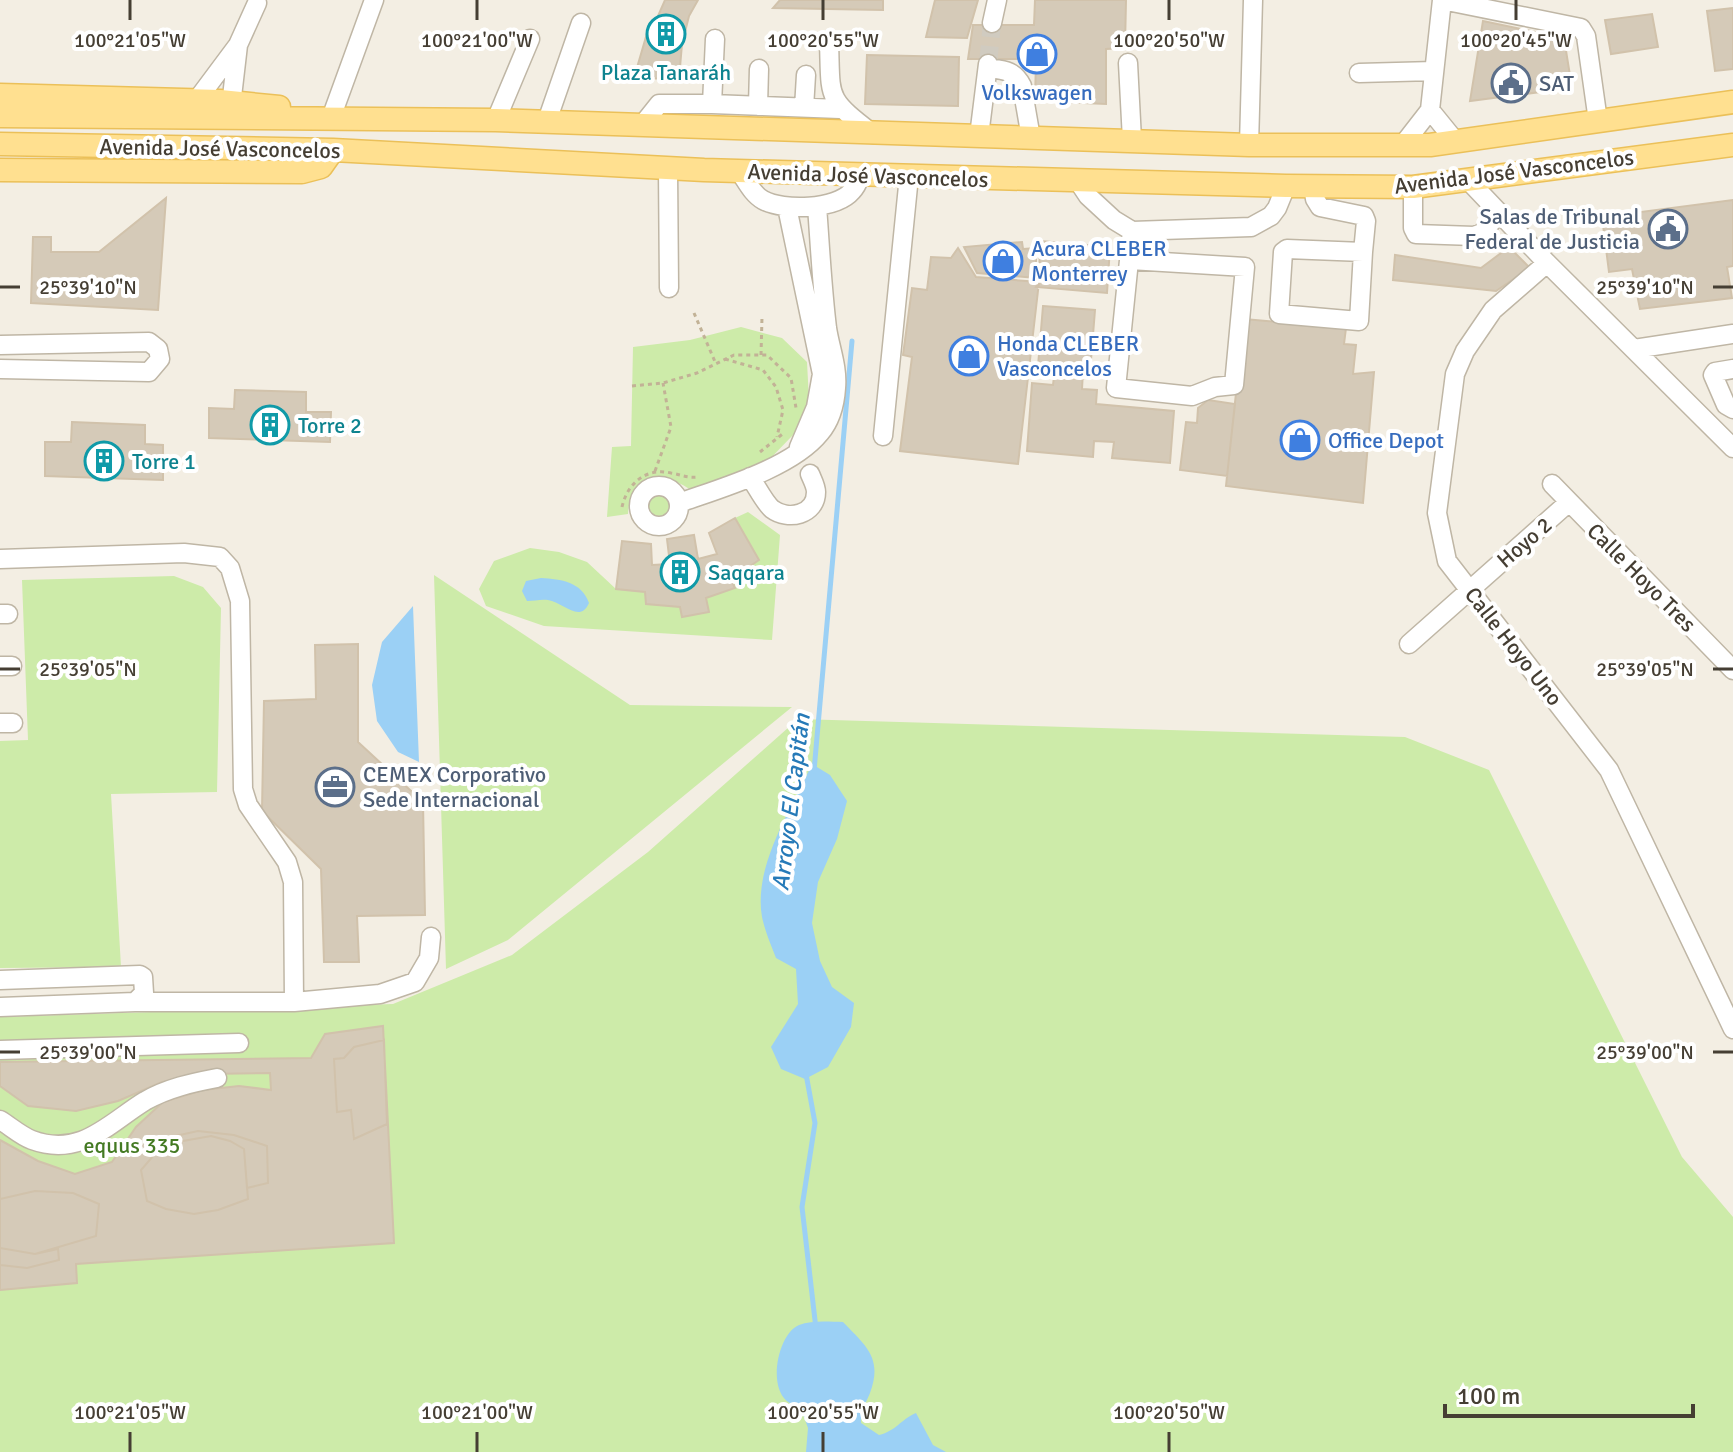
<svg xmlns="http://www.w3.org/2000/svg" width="1733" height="1452" viewBox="0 0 1733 1452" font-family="Signika,sans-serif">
<rect width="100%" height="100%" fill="#f3eee3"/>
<!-- green -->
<path fill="#cdeba9" d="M741,327L782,338L807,362L809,400L794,434L763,466L692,491C665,470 630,476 628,514L607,517L612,447L631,446L633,347L690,340Z
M646 506a14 14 0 1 1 28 0a14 14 0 1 1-28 0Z
M748,512L780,535L772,640L544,626L486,606L479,589L494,561L530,548L559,552L587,562L616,589L645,592L647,604L680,607L683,617L709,612L706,598L734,588L731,579L758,560L735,518Z
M434,575L630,705L792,707L508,940L446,969Z
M174,576L203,587L221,608L217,792L111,794L121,967L0,968V741L28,740L22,580Z
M798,719L1405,737L1489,770L1682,1157L1733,1217V1452H0V1017L393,1004L512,955L648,852Z"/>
<!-- water -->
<path fill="#9bd0f5" d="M541,578C561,579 582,582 589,603C580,624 563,602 548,600C541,599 534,601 527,601L522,591L526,581Z
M413,606L419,762L398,752L377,721L372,685L382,642Z
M812,764L830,775L847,801L837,839L818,882L812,923L820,961L832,987L854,1003L851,1027L828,1067L805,1079L781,1069L771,1047L798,1004L796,969L776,958C771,945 765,931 762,917C753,866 792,808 812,764Z
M843,1322C866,1346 883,1358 870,1393C865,1406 861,1407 861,1423L879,1435C896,1431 900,1420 916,1413L933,1445L946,1452H806L808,1428L800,1406C763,1403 776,1334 799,1325C812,1320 830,1322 843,1322Z"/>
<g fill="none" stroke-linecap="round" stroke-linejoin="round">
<!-- stream -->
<path stroke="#9bd0f5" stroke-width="5" d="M814,771L852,341
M806,1074L815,1123L802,1207L816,1329"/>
</g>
<!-- building -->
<path fill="#d5cab8" stroke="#d1c2ab" stroke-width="2" d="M665,0H698L689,16L682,44L679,79L634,78L650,23H655Z
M780,0H883V10L773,8Z
M935,0H978L967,38L926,37Z
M1035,0H1126L1125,48L1106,49V104L1035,101L1036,59H968L973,25H1034Z
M1733,8V69L1715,71L1707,11Z
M1652,14L1658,47L1611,54L1605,20Z
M1483,21L1564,38L1572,88L1470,101Z
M867,55L959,57L958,106L865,104Z
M166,198L158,310L31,303L33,237H51V252H99Z
M1733,200V266L1727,267L1732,298L1640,309L1632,269L1609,272L1602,217Z
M1040,241L1110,247L1107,293L1036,287L1039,282Z
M1022,242L1023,249L1036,248V278L977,273L964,247Z
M1509,247L1530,268L1496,291L1393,280L1395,255L1481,268Z
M958,248L976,277L1039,282L1018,464L900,451L912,357L903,355L912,288L927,290L931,257L951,258Z
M1043,306L1095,310L1090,372L1083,371L1082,389L1097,390L1096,404L1174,411L1170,463L1112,458L1114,442L1094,441L1093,457L1027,451L1032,383L1053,385L1055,368L1038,366Z
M1244,319L1346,328L1344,344L1356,345L1353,374L1374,372L1363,503L1226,486Z
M235,390L306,392V412H331L330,442L209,438V408L234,409Z
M1208,400L1235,404L1227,476L1180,470L1186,422L1197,423L1198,408Z
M72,422L145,425V444L163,445V480L45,476V442H71Z
M735,518L759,560L731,579L735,588L706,598L709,612L682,617L680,607L646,604L645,592L616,589L622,541L651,544L652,565L670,564L667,539L694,535L698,559L717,554L709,533Z
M358,644V742L423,802L425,915L357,916L359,962H324L321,869L262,811L264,701L316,699L315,645Z
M383,1026L394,1243L76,1264L77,1283L0,1290V1140L38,1161L75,1174L112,1162L136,1127L163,1102L203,1090L239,1086L271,1090L270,1073L205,1074L162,1082L118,1101L76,1111L28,1106L0,1086V1062L311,1058L325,1034Z
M384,1040L387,1124L354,1139L351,1110L337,1112L334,1059L344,1058L354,1047Z
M198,1131L234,1135L267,1146L268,1183L247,1188L244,1149L230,1141L211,1136L177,1142L175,1136Z
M211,1136L230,1141L244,1149L248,1199L218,1210L194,1214L166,1209L147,1201L141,1170L154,1155L177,1142Z
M35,1191L73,1193L99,1204L96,1236L35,1254L0,1248V1199Z
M0,1248L35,1254L58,1249L59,1260L27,1268L0,1265Z"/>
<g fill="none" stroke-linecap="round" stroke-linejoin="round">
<!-- minor-tunnel -->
<path stroke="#d0cbc0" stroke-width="18" stroke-dasharray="18 9" stroke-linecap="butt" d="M988,64L992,23"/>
<defs>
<path id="minor" d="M1442,0L1581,28L1586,36L1598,121
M992,23L997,0
M829,41C831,99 825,97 873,134
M1128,63L1132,140
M988,68C1004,70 1014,70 1022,86L1031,138
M1359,73L1434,71
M712,104L840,109
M758,106L759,69
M191,108L238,45L257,3
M804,108L806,75
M1430,110L1456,142
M230,114L238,45
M331,118L374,0
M496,120L530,39
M547,121L581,23
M643,124L659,104H712L715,39
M979,136L988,64
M1249,145L1253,0
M1402,146L1430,110L1442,0
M668,169L669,288
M739,171C746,180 752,194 763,200C783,211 836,210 852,191C856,187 859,180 861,175
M1468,180L1547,263L1733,448
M1078,181L1088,196L1114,220L1132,231L1251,227L1271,216L1277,208L1286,186
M1313,186L1315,199L1320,207L1364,216L1366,221L1363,252
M1413,187V228L1416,234L1474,236L1482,233L1499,213
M787,207L822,374L816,407L799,447
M1287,249L1363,252L1359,321L1279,314L1283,252Z
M1130,260L1245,267L1234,385L1215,387L1192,396L1116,388L1132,231
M1547,263L1493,310L1465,351L1455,374L1437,513L1447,561L1609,770L1733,1029
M0,345L149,342L158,349L160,359L149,372L0,369
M1634,349L1733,334
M1733,369L1715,372L1713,375L1726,405L1733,409
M883,436L909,176
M750,477C757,487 764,502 772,509C788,521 816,515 816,492C816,486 812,479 810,474
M1552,484L1733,670
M639 506a20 20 0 1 1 40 0a20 20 0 1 1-40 0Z
M679,503C721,488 792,468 820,433C831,420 835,404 836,388C838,367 830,348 827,328C822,287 820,246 817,206
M0,559L184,553L220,557L230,568L240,601L243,789L248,805L287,862L293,882L294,1002
M0,614H8
M1409,644L1568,503
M0,666H12
M0,723H13
M0,980L140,975L143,977L144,993L135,1002L0,1007
M137,1002H294L380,994L415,982L429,958L431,937
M0,1050L239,1043
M0,1120C10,1126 21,1136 32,1140C81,1158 109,1123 145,1101C168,1088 191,1083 217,1078"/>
<path id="major" d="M0,95L220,101L279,107
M0,116L496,120L1249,145H1430L1733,102
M0,144L333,150L704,170L1286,186L1413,187L1733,145
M0,170L302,172L321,167L333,150"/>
</defs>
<!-- minor casing -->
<use href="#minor" stroke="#bfb6a5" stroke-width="21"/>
<!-- major casing -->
<use href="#major" stroke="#ebc059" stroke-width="25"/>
<!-- path -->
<path stroke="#c2b296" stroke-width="3" stroke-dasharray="4 4" stroke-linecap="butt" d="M694,313L716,364
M761,355L762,317
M725,359L763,370L776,387L783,410L777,437
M632,386L663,383L697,373L734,355H767L791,378L796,408
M760,452L785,432
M655,471L671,427L663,383
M622,507C627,484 646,467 671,473C682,475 687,478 698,477"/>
<!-- minor -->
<use href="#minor" stroke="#fff" stroke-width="18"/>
<!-- major -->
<use href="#major" stroke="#ffe090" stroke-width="22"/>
</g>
<!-- ticks -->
<path fill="none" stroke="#453e33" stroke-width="3" d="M130,0V20M477,0V20M823,0V20M1169,0V20M1516,0V20M0,287H20M1713,287H1733M0,669H20M1713,669H1733M0,1052H20M1713,1052H1733M130,1432V1452M477,1432V1452M823,1432V1452M1169,1432V1452"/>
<!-- icons -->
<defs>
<symbol id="building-ring" viewBox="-11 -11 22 22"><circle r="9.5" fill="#fff" stroke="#0f9aa8" stroke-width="1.5"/><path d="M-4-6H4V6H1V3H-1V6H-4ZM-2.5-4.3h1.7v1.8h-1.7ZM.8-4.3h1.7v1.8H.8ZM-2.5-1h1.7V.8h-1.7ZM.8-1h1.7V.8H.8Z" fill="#0f9aa8"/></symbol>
<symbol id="shop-ring" viewBox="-11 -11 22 22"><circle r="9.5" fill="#fff" stroke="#3f7fe0" stroke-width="1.5"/><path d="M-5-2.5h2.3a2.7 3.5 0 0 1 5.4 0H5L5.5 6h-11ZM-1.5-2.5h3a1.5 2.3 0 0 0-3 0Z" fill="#3f7fe0"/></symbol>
<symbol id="civic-ring" viewBox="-11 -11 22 22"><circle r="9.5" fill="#fff" stroke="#5c6f8a" stroke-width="1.5"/><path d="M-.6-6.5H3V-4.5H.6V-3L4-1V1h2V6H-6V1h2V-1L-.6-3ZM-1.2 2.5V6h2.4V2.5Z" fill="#5c6f8a"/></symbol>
<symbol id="office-ring" viewBox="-11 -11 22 22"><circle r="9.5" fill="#fff" stroke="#5c6f8a" stroke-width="1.5"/><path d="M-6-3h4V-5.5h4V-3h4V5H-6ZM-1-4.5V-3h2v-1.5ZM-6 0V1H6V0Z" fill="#5c6f8a"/></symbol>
</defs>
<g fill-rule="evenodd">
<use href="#building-ring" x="644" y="12" width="44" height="44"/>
<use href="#shop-ring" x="1015" y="32" width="44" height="44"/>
<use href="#civic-ring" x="1489" y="61" width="44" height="44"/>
<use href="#civic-ring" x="1646" y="207" width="44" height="44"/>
<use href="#shop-ring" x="981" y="239" width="44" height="44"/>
<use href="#shop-ring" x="947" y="334" width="44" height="44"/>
<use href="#building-ring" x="248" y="403" width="44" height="44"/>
<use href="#shop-ring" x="1278" y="418" width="44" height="44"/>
<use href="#building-ring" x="82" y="439" width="44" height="44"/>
<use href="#building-ring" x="658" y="550" width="44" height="44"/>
<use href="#office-ring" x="313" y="765" width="44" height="44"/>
</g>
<g text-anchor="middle" stroke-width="8" stroke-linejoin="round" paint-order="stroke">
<!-- culture labels -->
<g font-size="22" fill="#0d838f" stroke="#fff" text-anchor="start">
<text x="666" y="80" text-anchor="middle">Plaza Tanaráh</text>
<text x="298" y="433">Torre 2</text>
<text x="132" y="469">Torre 1</text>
<text x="708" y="580">Saqqara</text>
</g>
<!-- service labels -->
<g font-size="22" fill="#4e5e75" stroke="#fff" text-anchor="start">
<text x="1539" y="91">SAT</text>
<text x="1640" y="224" text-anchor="end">Salas de Tribunal<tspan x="1640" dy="25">Federal de Justicia</tspan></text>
<text x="363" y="782">CEMEX Corporativo<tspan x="363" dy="25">Sede Internacional</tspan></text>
</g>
<!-- shop labels -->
<g font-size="22" fill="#366cbe" stroke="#fff" text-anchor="start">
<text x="1037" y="100" text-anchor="middle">Volkswagen</text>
<text x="1031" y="256">Acura CLEBER<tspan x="1031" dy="25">Monterrey</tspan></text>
<text x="997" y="351">Honda CLEBER<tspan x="997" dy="25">Vasconcelos</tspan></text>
<text x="1328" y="448">Office Depot</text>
</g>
<!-- street labels -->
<g font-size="22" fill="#453e33" stroke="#fff">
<text transform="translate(220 148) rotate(1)" y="8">Avenida José Vasconcelos</text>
<text transform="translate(1514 171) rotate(-7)" y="8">Avenida José Vasconcelos</text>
<text transform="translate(868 175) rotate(2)" y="8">Avenida José Vasconcelos</text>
<text transform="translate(1524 542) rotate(-41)" y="8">Hoyo 2</text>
<text transform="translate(1642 577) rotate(45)" y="8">Calle Hoyo Tres</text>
<text transform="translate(1514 646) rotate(52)" y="8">Calle Hoyo Uno</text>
</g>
<!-- park labels -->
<g font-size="22" fill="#447a23" stroke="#fff">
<text x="132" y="1153">equus 335</text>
</g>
<!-- water labels -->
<g font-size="24" font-style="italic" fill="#267ab8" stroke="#fff">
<text transform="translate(791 802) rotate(-83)" y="8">Arroyo El Capitán</text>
</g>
</g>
<g font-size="20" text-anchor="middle" fill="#453e33" stroke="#fff" stroke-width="8" stroke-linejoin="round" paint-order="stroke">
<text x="130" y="47">100°21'05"W</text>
<text x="477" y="47">100°21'00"W</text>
<text x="823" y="47">100°20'55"W</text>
<text x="1169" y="47">100°20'50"W</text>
<text x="1516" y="47">100°20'45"W</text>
<text x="88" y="294">25°39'10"N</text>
<text x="1645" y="294">25°39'10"N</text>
<text x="88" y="676">25°39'05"N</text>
<text x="1645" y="676">25°39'05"N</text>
<text x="88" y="1059">25°39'00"N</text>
<text x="1645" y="1059">25°39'00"N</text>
<text x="130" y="1419">100°21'05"W</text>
<text x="477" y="1419">100°21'00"W</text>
<text x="823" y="1419">100°20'55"W</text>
<text x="1169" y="1419">100°20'50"W</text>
</g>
<!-- scale -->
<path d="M1445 1404v12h248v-12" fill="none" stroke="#453e33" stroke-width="4"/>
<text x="1457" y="1404" font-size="24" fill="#453e33" stroke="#ffffff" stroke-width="6" paint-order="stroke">100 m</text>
</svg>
